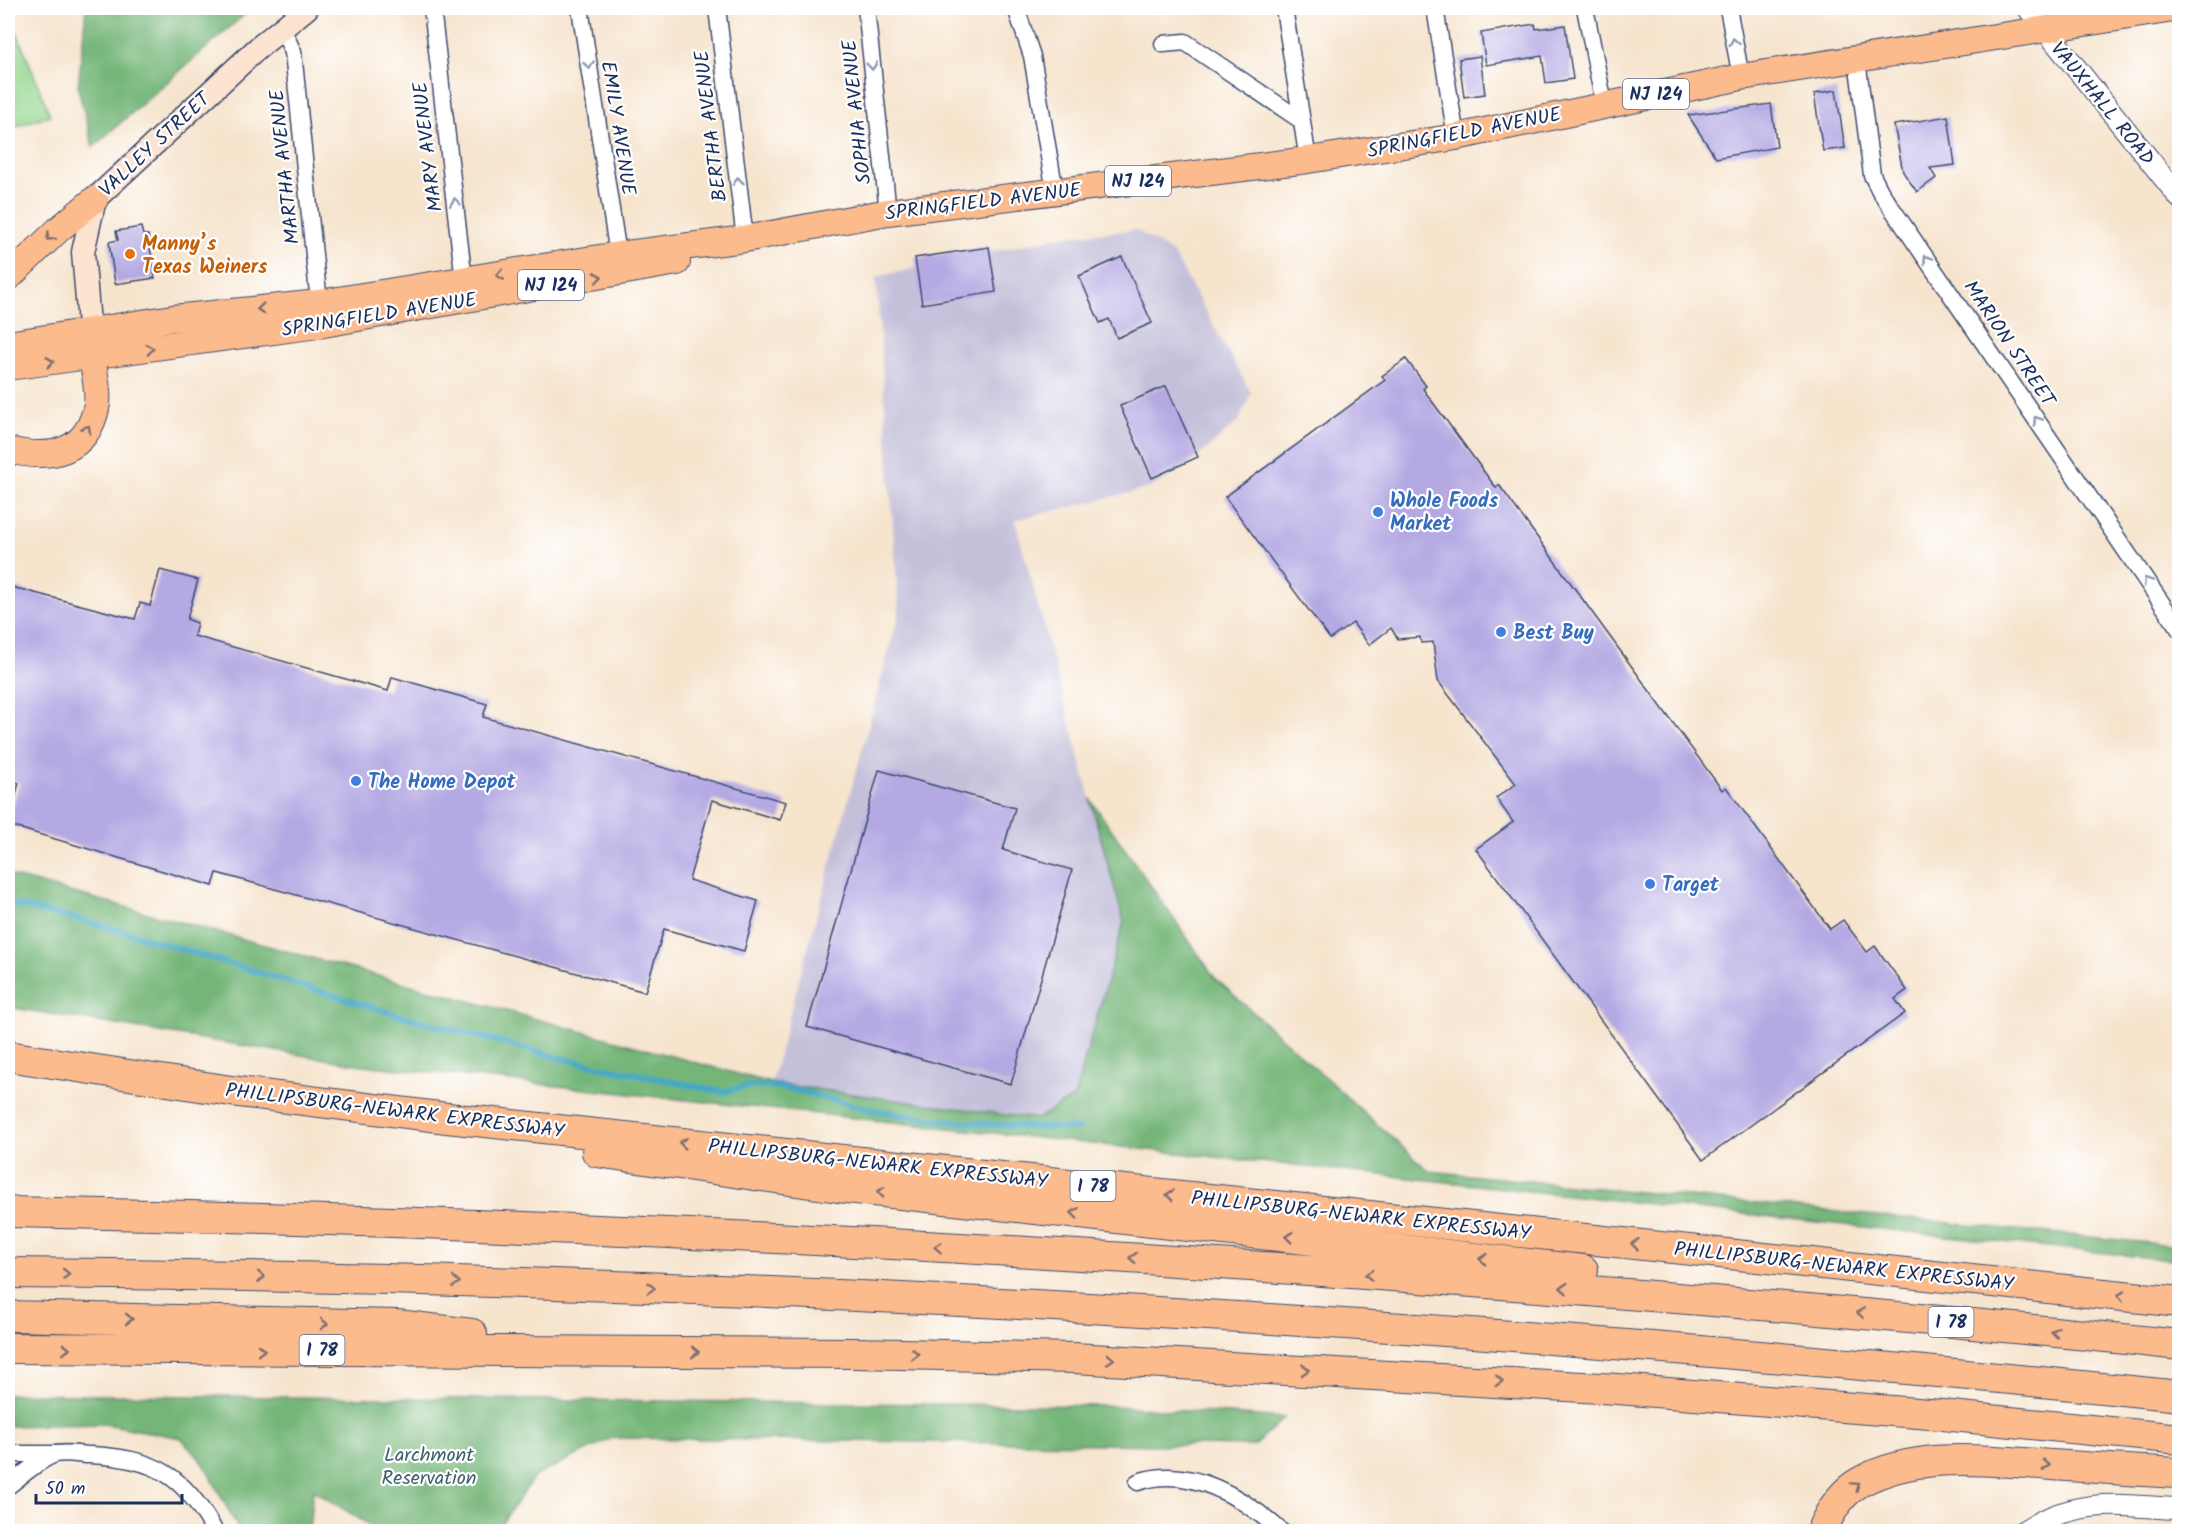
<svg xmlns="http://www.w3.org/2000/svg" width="2187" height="1539" viewBox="0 0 2187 1539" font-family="Kalam,sans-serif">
<rect width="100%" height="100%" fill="#fff"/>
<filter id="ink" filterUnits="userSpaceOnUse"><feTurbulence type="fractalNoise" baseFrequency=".0167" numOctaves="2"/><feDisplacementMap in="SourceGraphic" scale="12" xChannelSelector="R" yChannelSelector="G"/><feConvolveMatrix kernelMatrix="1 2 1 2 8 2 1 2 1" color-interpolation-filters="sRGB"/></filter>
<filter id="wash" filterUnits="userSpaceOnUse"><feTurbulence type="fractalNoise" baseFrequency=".008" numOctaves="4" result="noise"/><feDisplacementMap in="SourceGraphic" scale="24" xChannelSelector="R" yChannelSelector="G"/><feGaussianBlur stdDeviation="1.35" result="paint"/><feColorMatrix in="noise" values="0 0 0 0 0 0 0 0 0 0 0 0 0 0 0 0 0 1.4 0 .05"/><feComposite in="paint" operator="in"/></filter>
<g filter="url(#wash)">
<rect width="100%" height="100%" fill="#f6e4cd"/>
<!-- industrial -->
<path fill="#c5c0da" d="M1136,230L1173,253L1251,393L1239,421L1186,467L1150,488L1015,520L1124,922L1074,1097L1037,1119L771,1083L899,614L876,277L1064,236Z"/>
<!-- green -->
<path fill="#92d58c" stroke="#568275" stroke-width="1.5" d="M8,10L50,115L8,129Z"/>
<!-- forest -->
<path fill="#75b678" stroke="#48726b" stroke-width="1.5" d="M86,8H239L244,15L93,147L78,88Z
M1090,799L1215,978L1429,1171L2179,1246V1261L362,1065L8,1007V875L771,1083L1037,1119L1074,1097L1124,922Z
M8,1394L1116,1406L1284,1418L1254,1446L612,1438L535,1476L496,1531H379L313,1490L309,1531L240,1532L204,1464L181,1438L105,1424L8,1426Z"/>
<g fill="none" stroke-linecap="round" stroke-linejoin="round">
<!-- stream -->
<path stroke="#44a8c4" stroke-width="6" d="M8,903L112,928L398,1015L564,1059L723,1092C771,1075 818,1098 865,1108C890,1114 917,1117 942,1120C988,1126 1034,1126 1079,1129"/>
</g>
<g id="blocks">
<!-- building -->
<path fill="#b4a9e3" d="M1535,24L1536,29L1565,25L1573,79L1546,83L1542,56L1486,65L1481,33Z
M1480,56L1485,94L1464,97L1459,59Z
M1836,90L1845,148L1823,151L1814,94Z
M1771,104L1777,147L1716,158L1688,115Z
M1948,116L1955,165L1930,168L1936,178L1917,192L1903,172L1894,125Z
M141,227L143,235H148L155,278L115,284L109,242L118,240L116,231Z
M989,247L996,292L922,304L915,258Z
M1122,257L1152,323L1117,338L1109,319L1100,323L1079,276Z
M1406,359L1426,386L1423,389L1496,488L1499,485L1722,790L1726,787L1830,929L1843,920L1867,952L1875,946L1907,990L1895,999L1905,1013L1703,1160L1476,849L1513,822L1496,798L1516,784L1438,681L1433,642L1421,643L1420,637L1398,639L1391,628L1369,645L1353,623L1330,639L1225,497L1385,380L1382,376Z
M1166,386L1198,457L1152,478L1120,406Z
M160,570L198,580L187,619L197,623L194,636L388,691L392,677L487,704L483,717L786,802L780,820L712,800L689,880L758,901L744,951L664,929L645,992L217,873L213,886L8,825L19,783L8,780V586L135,619L140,603L150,606Z
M879,770L1015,808L1003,850L1072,870L1011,1084L807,1027Z"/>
</g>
</g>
<g filter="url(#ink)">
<use href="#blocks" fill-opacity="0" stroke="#3c4a6f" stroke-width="1.5"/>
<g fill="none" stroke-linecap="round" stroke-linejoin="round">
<defs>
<path id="minor" d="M432,8L464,281
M580,8L618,255
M717,8L745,239
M866,8L888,212
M1016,8L1032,56L1055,192
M1284,8L1308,160
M1435,8L1456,137
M1585,8L1604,104
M1728,8L1741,77
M282,28L293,52L319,303
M1163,44L1185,42L1302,121
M1857,60L1872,175L1880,191L2180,630
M8,1454H55
M1138,1482C1190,1464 1244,1498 1282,1532
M8,1486C22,1476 37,1461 53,1455C63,1451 80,1455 90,1455C154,1458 184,1474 215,1532"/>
<path id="tertiary" d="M2028,8L2180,198
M2022,1532C2077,1497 2118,1505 2180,1509"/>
<path id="secondary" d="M91,348L83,252L95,199L258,48L307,8"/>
<path id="primary" d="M8,278L58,230L95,199
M8,344L173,318L319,303L618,255L745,239L888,212L1308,160L1456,137L1741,77L2180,8
M8,367L318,325L677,262
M8,450C50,460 88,454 97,404C99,390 94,372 92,357"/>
<path id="motorway" d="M8,1056L231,1091L447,1118L2180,1302
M597,1152L838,1187L1583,1270
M8,1212C456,1220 904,1241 1351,1273C1628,1293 1904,1315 2180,1345
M8,1273C733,1278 1458,1321 2180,1396
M8,1316L397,1325L472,1334
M8,1348L856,1353L1074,1358L1618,1389L1942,1415L2180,1439
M1821,1532C1829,1513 1842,1492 1860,1482C1918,1450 1989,1461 2052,1465C2095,1468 2137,1471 2180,1473"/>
</defs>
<!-- minor casing -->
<use href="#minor" stroke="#3c4a6f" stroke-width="19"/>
<!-- tertiary casing -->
<use href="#tertiary" stroke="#3c4a6f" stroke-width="23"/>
<!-- secondary casing -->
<use href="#secondary" stroke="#3c4a6f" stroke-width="25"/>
<!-- primary casing -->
<use href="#primary" stroke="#3c4a6f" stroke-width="28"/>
<!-- motorway casing -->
<use href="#motorway" stroke="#3c4a6f" stroke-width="32"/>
<!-- minor -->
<use href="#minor" stroke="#fff" stroke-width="16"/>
<!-- tertiary -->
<use href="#tertiary" stroke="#fff" stroke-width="21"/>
<!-- secondary -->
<use href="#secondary" stroke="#fde4d1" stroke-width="22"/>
<!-- primary -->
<use href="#primary" stroke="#fbbb8d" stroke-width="26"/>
<!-- motorway -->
<use href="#motorway" stroke="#fbbb8d" stroke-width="30"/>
</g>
<!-- one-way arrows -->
<defs><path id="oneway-chevron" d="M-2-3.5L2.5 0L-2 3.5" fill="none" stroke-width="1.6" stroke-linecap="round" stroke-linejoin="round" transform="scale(1.5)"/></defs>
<g stroke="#8d97ae">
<use href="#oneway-chevron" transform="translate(1734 42) rotate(-100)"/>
<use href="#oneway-chevron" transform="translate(589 65) rotate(81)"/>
<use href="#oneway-chevron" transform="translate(872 66) rotate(84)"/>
<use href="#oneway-chevron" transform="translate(738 181) rotate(-97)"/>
<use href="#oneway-chevron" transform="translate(455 202) rotate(-97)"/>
<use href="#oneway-chevron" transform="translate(1927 259) rotate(-124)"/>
<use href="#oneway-chevron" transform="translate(2037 420) rotate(-124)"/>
<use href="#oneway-chevron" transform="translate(2147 581) rotate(-124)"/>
</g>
<g stroke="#806e73">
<use href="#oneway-chevron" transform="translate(50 237) rotate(136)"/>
<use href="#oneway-chevron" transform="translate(500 275) rotate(170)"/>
<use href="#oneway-chevron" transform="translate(598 277) rotate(-10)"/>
<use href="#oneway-chevron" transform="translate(261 309) rotate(174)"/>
<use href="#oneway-chevron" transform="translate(150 349) rotate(-8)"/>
<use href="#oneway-chevron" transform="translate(50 362) rotate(-6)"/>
<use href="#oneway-chevron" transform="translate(87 429) rotate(-60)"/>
<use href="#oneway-chevron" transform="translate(683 1143) rotate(-174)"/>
<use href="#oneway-chevron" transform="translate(881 1192) rotate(-173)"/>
<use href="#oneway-chevron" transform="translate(1170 1195) rotate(-174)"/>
<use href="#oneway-chevron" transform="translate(1075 1213) rotate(-174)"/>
<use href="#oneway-chevron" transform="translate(1289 1237) rotate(-174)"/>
<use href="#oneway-chevron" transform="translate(1635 1244) rotate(-174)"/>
<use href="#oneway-chevron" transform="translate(938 1247) rotate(-177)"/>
<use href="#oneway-chevron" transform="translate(1133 1258) rotate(-176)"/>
<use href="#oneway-chevron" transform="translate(1483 1259) rotate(-174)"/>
<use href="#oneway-chevron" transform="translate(66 1274) rotate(1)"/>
<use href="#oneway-chevron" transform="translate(1369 1275) rotate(-176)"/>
<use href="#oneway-chevron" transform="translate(261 1277) rotate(1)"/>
<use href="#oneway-chevron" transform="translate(456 1282) rotate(2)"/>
<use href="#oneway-chevron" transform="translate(651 1288) rotate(2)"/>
<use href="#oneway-chevron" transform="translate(1564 1288) rotate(-176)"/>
<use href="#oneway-chevron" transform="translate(2121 1296) rotate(-174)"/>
<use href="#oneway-chevron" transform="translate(1861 1313) rotate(-175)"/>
<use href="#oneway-chevron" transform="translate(129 1319) rotate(1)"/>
<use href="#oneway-chevron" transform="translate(324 1324) rotate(1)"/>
<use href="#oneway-chevron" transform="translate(2055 1332) rotate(-174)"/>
<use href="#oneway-chevron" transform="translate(66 1349)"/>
<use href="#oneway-chevron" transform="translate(261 1350)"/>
<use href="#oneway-chevron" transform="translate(695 1352)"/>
<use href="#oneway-chevron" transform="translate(915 1354) rotate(1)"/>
<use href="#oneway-chevron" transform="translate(1110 1359) rotate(3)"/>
<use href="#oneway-chevron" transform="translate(1305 1370) rotate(3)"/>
<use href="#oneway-chevron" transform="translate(1499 1381) rotate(3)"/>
<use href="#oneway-chevron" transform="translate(2046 1465) rotate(4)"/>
<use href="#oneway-chevron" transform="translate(1856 1486) rotate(-35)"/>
</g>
</g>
<!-- markers -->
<circle fill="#e8710a" stroke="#fff" stroke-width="2" cx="130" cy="254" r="6"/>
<g fill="#3f7fe0" stroke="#fff" stroke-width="2">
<circle cx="1378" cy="512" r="6"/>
<circle cx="1501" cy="632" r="6"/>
<circle cx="356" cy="781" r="6"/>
<circle cx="1650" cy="884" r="6"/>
</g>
<g text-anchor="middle" stroke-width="4.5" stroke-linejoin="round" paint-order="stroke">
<!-- shield labels -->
<g fill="#fff" stroke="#5f6d8e" stroke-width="1.5">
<rect x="1623" y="79" width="66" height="30" rx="4.5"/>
<rect x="1105" y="166" width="66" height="30" rx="4.5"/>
<rect x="518" y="270" width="66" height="30" rx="4.5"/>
<rect x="1070.5" y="1171" width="45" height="30" rx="4.5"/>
<rect x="1928.5" y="1307" width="45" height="30" rx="4.5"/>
<rect x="299.5" y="1335" width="45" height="30" rx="4.5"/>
</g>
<g font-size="18" font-weight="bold" fill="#1b2f5e">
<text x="1656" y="100">NJ 124</text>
<text x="1138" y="187">NJ 124</text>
<text x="551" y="291">NJ 124</text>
<text x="1093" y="1192">I 78</text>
<text x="1951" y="1328">I 78</text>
<text x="322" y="1356">I 78</text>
</g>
<!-- street labels -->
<g font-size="20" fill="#1b2f5e" stroke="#fff">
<text transform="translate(2103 103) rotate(51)" y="7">VAUXHALL ROAD</text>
<text transform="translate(856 112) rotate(-96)" y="7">SOPHIA AVENUE</text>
<text transform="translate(710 126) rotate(-97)" y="7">BERTHA AVENUE</text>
<text transform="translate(619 128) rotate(81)" y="7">EMILY AVENUE</text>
<text transform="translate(1464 132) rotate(-11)" y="7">SPRINGFIELD AVENUE</text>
<text transform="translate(154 144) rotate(-43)" y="7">VALLEY STREET</text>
<text transform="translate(427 147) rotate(-97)" y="7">MARY AVENUE</text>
<text transform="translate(284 167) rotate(-96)" y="7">MARTHA AVENUE</text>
<text transform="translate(983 201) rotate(-7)" y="7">SPRINGFIELD AVENUE</text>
<text transform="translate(379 314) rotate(-9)" y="7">SPRINGFIELD AVENUE</text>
<text transform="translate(2010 343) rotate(56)" y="7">MARION STREET</text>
<text transform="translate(395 1110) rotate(7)" y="7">PHILLIPSBURG-NEWARK EXPRESSWAY</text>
<text transform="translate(878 1163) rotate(6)" y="7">PHILLIPSBURG-NEWARK EXPRESSWAY</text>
<text transform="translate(1361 1215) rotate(6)" y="7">PHILLIPSBURG-NEWARK EXPRESSWAY</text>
<text transform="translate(1844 1266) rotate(6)" y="7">PHILLIPSBURG-NEWARK EXPRESSWAY</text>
</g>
<!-- food labels -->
<g font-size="20" font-weight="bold" fill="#c56008" stroke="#fff" text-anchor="start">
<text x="142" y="250">Manny’s<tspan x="142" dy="23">Texas Weiners</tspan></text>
</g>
<!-- shop labels -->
<g font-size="20" font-weight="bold" fill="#366cbe" stroke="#fff" text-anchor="start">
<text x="1390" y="507">Whole Foods<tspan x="1390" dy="23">Market</tspan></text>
<text x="1513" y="639">Best Buy</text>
<text x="368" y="788">The Home Depot</text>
<text x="1662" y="891">Target</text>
</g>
<!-- park labels -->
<g font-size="20" fill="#3f616c" stroke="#fff">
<text x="429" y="1461">Larchmont<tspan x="429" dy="23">Reservation</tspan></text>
</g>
</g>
<!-- margin -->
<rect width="2187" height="1539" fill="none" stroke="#fff" stroke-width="30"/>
<!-- scale -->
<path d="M36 1494v9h146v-9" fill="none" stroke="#1b2f5e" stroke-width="3"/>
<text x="45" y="1494" font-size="18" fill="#1b2f5e" stroke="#ffffff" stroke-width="4.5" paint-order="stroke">50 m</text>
</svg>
